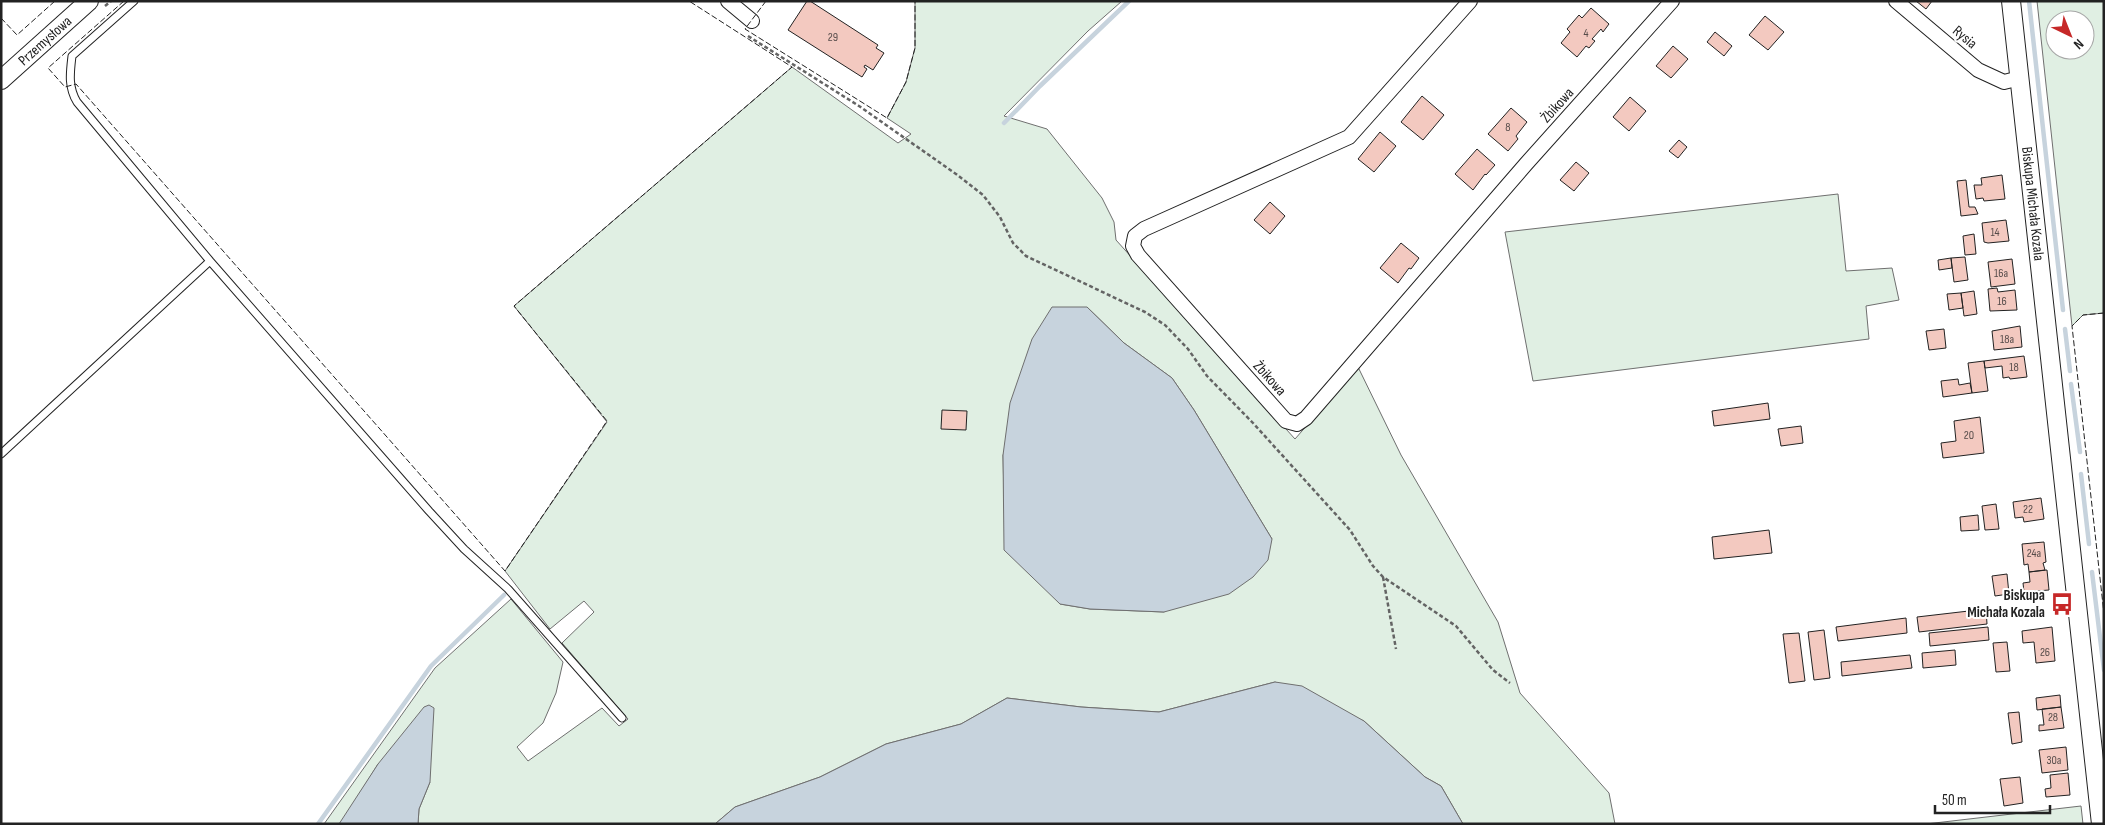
<svg xmlns="http://www.w3.org/2000/svg" width="2105" height="825" viewBox="0 0 2105 825" font-family="'Sofia Sans Condensed',sans-serif">
<rect width="100%" height="100%" fill="#fff"/>
<!-- green -->
<path fill="#e0efe3" stroke="#6f6f6f" fill-rule="evenodd" d="M915,1H1122L1088,31L1004,116L1047,129L1102,198L1114,222L1116,240L1295,439L1358,367L1401,455L1498,622L1520,693L1609,793L1615,824H1463L1441,786L1425,777L1364,721L1275,682L1159,712L1081,707L1007,698L961,724L886,744L820,777L735,807L715,824H418L419,809L430,782L378,764L344,819L339,824H324L435,668L511,599L563,662L556,693L543,723L517,747L528,761L602,708L619,726L628,719L562,643L594,612L584,601L550,629L505,571L607,422L514,306L792,67L898,143L911,134L887,118L906,82L915,48ZM1087,307L1124,343L1172,378L1194,410L1272,539L1164,612L1090,609L1060,604L1004,497L1003,455Z
M2037,1H2104V313L2083,315L2072,326ZM2055,20H2085V50H2055Z
M1838,194L1846,271L1892,268L1899,300L1866,306L1869,339L1533,381L1505,232Z
M2081,806L2083,824H1926Z"/>
<!-- water -->
<path fill="#c7d3dd" stroke="#6f6f6f" d="M1052,307H1087L1124,343L1172,378L1194,410L1272,539L1268,560L1253,577L1229,594L1164,612L1090,609L1060,604L1004,550L1003,455L1010,403L1032,339Z
M1275,682L1302,686L1364,721L1425,777L1441,786L1463,824H715L735,807L820,777L886,744L961,724L1007,698L1081,707L1159,712Z
M429,705L434,708L430,782L419,809L418,824H339L378,764L424,707Z"/>
<g fill="none" stroke-linecap="round" stroke-linejoin="round">
<!-- stream -->
<path stroke="#c7d3dd" stroke-width="4.5" d="M2029,1L2063,310
M1004,123L1040,86L1129,1
M2065,329L2070,371
M2071,384L2080,452
M2081,474L2089,544
M2092,572L2104,670
M318,824L431,666L504,595"/>
</g>
<!-- building -->
<path fill="#f3c9c0" stroke="#222" d="M807,1H810L878,45L876,48L884,53L873,70L865,65L864,67L867,69L862,77L788,30Z
M1916,1H1932L1926,9Z
M1591,8L1609,24L1603,32L1601,29L1592,39L1595,41L1589,48L1586,46L1577,57L1561,43L1570,32L1567,29L1579,15L1582,18Z
M1765,16L1784,32L1768,50L1749,35Z
M1715,32L1732,46L1724,56L1707,42Z
M1673,46L1688,59L1671,78L1656,66Z
M1422,96L1444,115L1423,140L1401,122Z
M1630,97L1646,111L1629,131L1613,117Z
M1511,108L1527,122L1516,136L1518,139L1508,151L1488,134Z
M1380,132L1396,146L1374,172L1358,159Z
M1679,140L1687,147L1678,158L1669,151Z
M1477,149L1495,165L1486,175L1485,174L1473,190L1455,174Z
M1576,162L1589,173L1574,191L1560,180Z
M2002,175L2005,199L1984,201L1983,198L1976,199L1974,185H1982L1981,178Z
M1966,180L1969,207H1975L1978,214L1961,216L1957,181Z
M1270,202L1285,216L1270,234L1254,220Z
M2006,220L2009,241L1988,243L1984,242L1982,223Z
M1974,234L1976,254L1965,255L1963,236Z
M1401,243L1419,258L1411,269L1409,268L1398,283L1380,268Z
M1965,257L1968,280L1954,282L1951,258Z
M1951,258L1952,268L1939,270L1938,260Z
M2012,259L2015,284L1991,287L1988,262Z
M1997,288L1998,292L2015,290L2017,310L1990,311L1988,289Z
M1974,291L1977,314L1964,316L1961,293Z
M1961,293L1963,308L1949,310L1947,294Z
M2020,326L2022,347L1994,350L1992,331Z
M1944,329L1946,348L1929,350L1926,331Z
M2024,356L2027,377L2010,379L2009,377L2003,378L2002,366L1985,368L1984,361Z
M1984,361L1988,391L1972,393L1968,363Z
M1958,379L1959,385L1970,383L1972,393L1943,397L1941,381Z
M1768,403L1770,419L1714,426L1712,411Z
M942,410L967,411L966,430L941,429Z
M1980,417L1984,453L1943,458L1941,443L1956,441L1954,421Z
M1801,426L1803,443L1781,446L1778,429Z
M2041,498L2044,519L2024,522L2023,517L2015,518L2013,502Z
M1996,504L1999,529L1985,530L1982,506Z
M1978,515L1979,530L1961,531L1960,517Z
M1769,530L1772,553L1714,559L1712,537Z
M2044,542L2046,562L2043,563L2045,570L2029,572L2028,564L2024,565L2022,544Z
M2047,570L2049,590L2024,592L2023,583L2030,582L2029,572Z
M2007,574L2009,594L1995,596L1992,576Z
M1986,609L1987,624L1919,632L1917,617Z
M1906,618L1907,633L1838,641L1836,627Z
M1988,627L1989,640L1930,646L1929,633Z
M2052,627L2055,661L2036,663L2034,642L2023,643L2022,631Z
M1824,630L1830,678L1814,680L1808,632Z
M1799,633L1805,681L1789,683L1783,634Z
M2007,642L2010,671L1996,672L1993,643Z
M1955,650L1956,665L1923,668L1922,653Z
M1910,655L1912,668L1842,676L1841,662Z
M2060,695L2061,707L2037,710L2036,698Z
M2061,707L2064,728L2039,731V725H2044L2042,709Z
M2019,712L2022,742L2012,744L2008,713Z
M2066,747L2068,770L2042,773L2039,750Z
M2068,773L2070,795L2046,797L2045,789L2051,788L2050,775Z
M2020,777L2023,803L2004,806L2000,779Z"/>
<g fill="none" stroke-linecap="round" stroke-linejoin="round">
<defs>
<path id="service" d="M134,1L72,56C70,73 68,87 77,102L210,261L429,511L464,549L508,589L622,718
M1,454L210,261"/>
<path id="minor" d="M728,1L752,21
M1470,1L1349,137L1144,229L1135,236L1133,246L1138,255L1286,421L1297,424L1306,418L1526,164L1672,1
M1896,1L1978,70L2004,82L2020,78"/>
<g id="tertiary">
<path id="s1" d="M2011,1L2101,824"/>
<path id="s2" d="M1,80L89,1"/>
</g>
</defs>
<!-- service casing -->
<use href="#service" stroke="#222" stroke-width="9"/>
<!-- minor casing -->
<use href="#minor" stroke="#222" stroke-width="16"/>
<!-- tertiary casing -->
<use href="#tertiary" stroke="#222" stroke-width="20"/>
<!-- path -->
<path stroke="#646464" stroke-width="2.5" stroke-dasharray="4 2.5" stroke-linecap="butt" d="M105,6L111,1
M748,36L859,106L956,174L983,195L1000,217L1013,243L1026,256L1145,312L1165,325L1188,349L1207,376L1253,423L1350,530L1373,566L1383,577L1456,626L1493,670L1510,683
M1383,577L1396,649"/>
<!-- service -->
<use href="#service" stroke="#fff" stroke-width="7"/>
<!-- minor -->
<use href="#minor" stroke="#fff" stroke-width="14"/>
<!-- tertiary -->
<use href="#tertiary" stroke="#fff" stroke-width="18"/>
<!-- fence -->
<path stroke="#222" stroke-width="1" stroke-dasharray="6 2.5" stroke-linecap="butt" d="M124,1L48,68L65,87L76,84L505,571L607,421L514,306L792,67L689,1
M766,1L745,29L887,118L906,82L915,48V1
M1,18L17,35L55,1
M2104,313L2083,315L2072,326L2104,614"/>
</g>
<!-- icons -->
<defs>
<symbol id="bus-bare" viewBox="-9 -9 18 18"><path d="M-5-6H5V4H4V6H2V4H-2V6H-4V4H-5ZM-3.5-4V0h7V-4ZM-3.5 1.2v1.5H-2V1.2ZM2 1.2v1.5H3.5V1.2Z" fill="#c62828" stroke="#fff" stroke-width="2.5" paint-order="stroke"/></symbol>
</defs>
<g fill-rule="evenodd">
<use href="#bus-bare" x="2046" y="588" width="32" height="32"/>
</g>
<g text-anchor="middle" stroke-width="4" stroke-linejoin="round" paint-order="stroke">
<!-- number labels -->
<g font-size="12" fill="#564c4a">
<text x="1586" y="37">4</text>
<text x="833" y="41">29</text>
<text x="1508" y="131">8</text>
<text x="1995" y="236">14</text>
<text x="2001" y="277">16a</text>
<text x="2002" y="305">16</text>
<text x="2007" y="343">18a</text>
<text x="2014" y="371">18</text>
<text x="1969" y="439">20</text>
<text x="2028" y="513">22</text>
<text x="2034" y="557">24a</text>
<text x="2045" y="656">26</text>
<text x="2053" y="721">28</text>
<text x="2054" y="764">30a</text>
</g>
<!-- street labels -->
<g font-size="15" fill="#222" stroke="#fff">
<text transform="translate(1965 37) rotate(40)" y="5">Rysia</text>
<text dy="5" stroke="none"><textPath href="#s2" startOffset="59">Przemysłowa</textPath></text>
<text transform="translate(1557 105) rotate(-48)" y="5">Żbikowa</text>
<text dy="5" stroke="none"><textPath href="#s1" startOffset="204">Biskupa Michała Kozala</textPath></text>
<text transform="translate(1270 378) rotate(48)" y="5">Żbikowa</text>
</g>
<!-- poi labels -->
<g font-size="15" font-weight="bold" fill="#222" stroke="#fff" text-anchor="end">
<text x="2045" y="600">Biskupa<tspan x="2045" dy="17">Michała Kozala</tspan></text>
</g>
</g>
<!-- border -->
<rect width="2105" height="825" fill="none" stroke="#222222" stroke-width="5"/>
<!-- north arrow -->
<g transform="translate(2070 35) rotate(137)"><circle r="24" fill="#ffffff" stroke="#a7a7a7"/>
<path d="M0-4L9 19L0 12L-9 19Z" fill="#c62828"/>
<text y="-8" font-size="14" font-weight="bold" text-anchor="middle" fill="#222222">N</text>
</g>
<!-- scale -->
<path d="M1935 805v8h115v-8" fill="none" stroke="#222222" stroke-width="2.5"/>
<text x="1942" y="805" font-size="15" fill="#222222" stroke="#ffffff" stroke-width="4" paint-order="stroke">50 m</text>
</svg>
